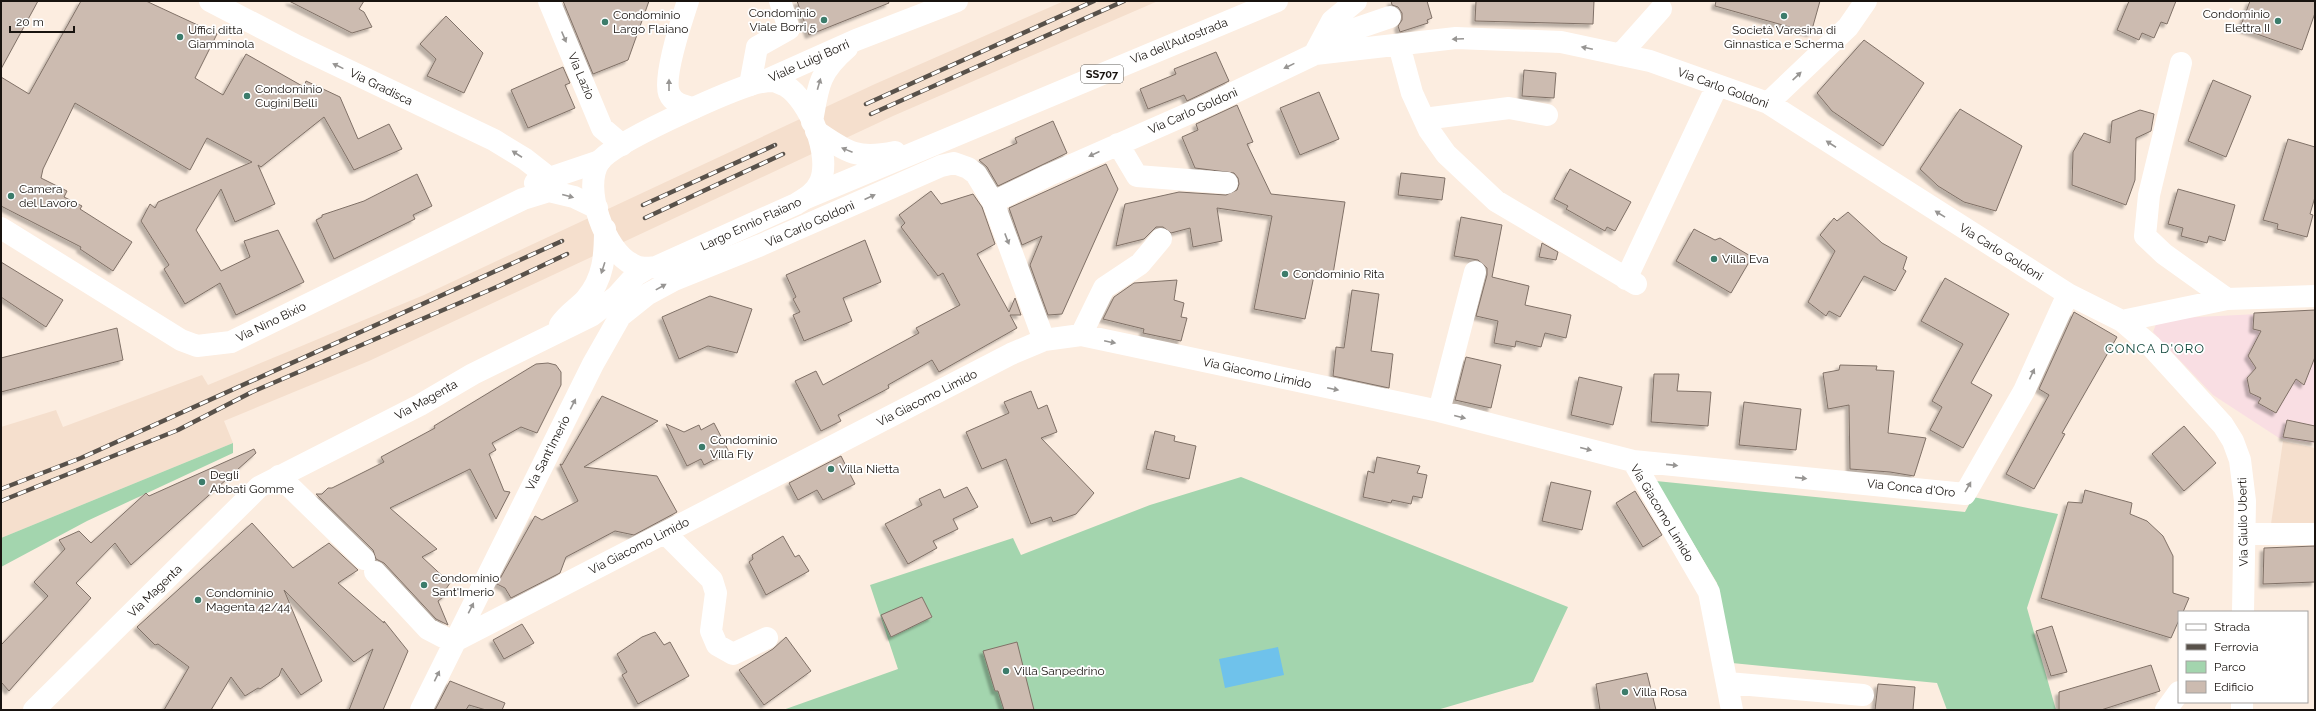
<svg xmlns="http://www.w3.org/2000/svg" width="2316" height="711" viewBox="0 0 2316 711" font-family="Raleway,sans-serif">
<defs>
<filter id="shadow"><feDropShadow dx="-3.5" dy="3.5" stdDeviation="1" flood-color="#0004"/></filter>
</defs>
<rect width="100%" height="100%" fill="#fcede0"/>
<!-- built -->
<path fill="#f5dfcd" d="M1064,1H1158L893,116L369,361L224,421L233,443L1,538V427L56,410L63,427L202,375L208,385L424,295L875,84Z
M2283,441L2315,448V524H2271Z"/>
<!-- education -->
<path fill="#f9dee3" d="M2315,311V443L2279,438L2213,395L2153,332L2158,319Z"/>
<!-- green -->
<path fill="#a3d5ae" d="M233,443V453L87,521L1,567V538Z
M1241,477L1568,607L1533,682L1437,710H783L898,669L870,585L1013,538L1021,555L1150,505Z
M1656,481L1965,512L1973,497L2058,514L2027,608L2056,710H1947L1937,683L1732,663L1717,583Z"/>
<!-- water -->
<path fill="#6fc2eb" d="M1278,647L1284,675L1225,688L1219,659Z"/>
<!-- building -->
<path fill="#ccbbb0" stroke="#807167" filter="url(#shadow)" d="M1,1H38L1,69Z
M81,1H146L217,34L195,78L223,95L246,54L304,87L306,81L340,97L358,139L389,124L402,149L354,170L324,117L261,167L258,165L275,204L235,222L221,189L196,230L221,271L250,257L244,241L278,230L304,282L236,315L220,283L185,304L164,269L169,265L141,221L150,204L155,208L158,202L252,162L207,138L190,170L75,103L43,169L41,178L67,191L64,197L82,206L80,209L132,242L113,271L80,249L81,247L1,206V77L29,94Z
M289,1H364L359,9L364,12L372,27L352,33Z
M563,1H649L628,60L593,74Z
M797,1H888L889,3L809,35Z
M1391,1H1427L1432,18L1427,20L1428,23L1400,32L1398,26L1402,20V13L1398,7L1392,5Z
M1476,1H1594L1593,24L1475,21Z
M1716,1H1820L1811,33L1715,6Z
M2129,1H2176L2167,24L2161,22L2154,38L2142,33L2139,40L2117,30Z
M2250,1H2315V13L2302,50L2240,28Z
M446,16L483,53L464,93L427,76L436,59L420,44Z
M1864,40L1924,83L1883,146L1832,111L1817,93Z
M1216,52L1229,81L1187,101L1184,95L1148,109L1140,89L1176,74L1174,69Z
M563,67L570,83L565,85L575,108L528,128L511,90Z
M1524,70L1556,73L1554,98L1522,96Z
M2213,80L2251,96L2226,157L2188,141Z
M1319,92L1339,139L1300,155L1280,108Z
M1237,105L1253,142L1247,144L1271,194L1345,202L1333,274L1315,271L1305,319L1254,309L1272,216L1217,208L1222,241L1193,247L1190,228L1171,233L1163,227H1156L1144,239L1116,246L1125,204L1179,192L1226,195L1237,190L1239,184L1238,178L1234,173L1195,168L1182,137L1198,130L1196,124Z
M1960,109L2022,146L1996,211L1964,202L1938,186L1920,169Z
M2140,110L2154,114L2151,131L2136,138L2135,180L2126,205L2072,185L2073,152L2084,133L2110,143L2112,121Z
M1053,121L1067,153L998,186L987,167L979,160L1017,143L1015,138Z
M2288,139L2315,147V197L2310,214L2313,215L2307,237L2277,229L2278,224L2263,220Z
M1106,164L1118,189L1062,314L1048,315L1030,265L1042,236L1022,245L1009,208Z
M1570,169L1631,202L1615,231L1607,227L1605,231L1566,209L1568,206L1554,199Z
M1401,173L1445,178L1442,200L1398,195Z
M417,174L432,206L413,215L415,219L334,259L316,220L322,217V215L364,201Z
M2178,189L2235,205L2225,241L2209,236L2207,243L2181,236L2183,228L2168,224Z
M931,191L941,204L973,194L982,207L995,244L977,254L1009,312L1015,298L1021,315H1010L1017,328L939,372L932,360L888,385L889,388L838,415L841,421L821,431L795,381L816,371L823,385L919,333L916,328L960,305L943,273L938,276L901,227L905,223L899,215Z
M1848,212L1882,243L1907,257L1903,269L1906,271L1895,291L1864,276L1840,317L1829,311L1826,316L1808,302L1835,251L1820,235L1834,218L1837,221Z
M1461,217L1502,225L1492,277L1529,286L1525,305L1571,315L1566,338L1545,333L1541,347L1516,341L1515,347L1494,343L1498,321L1476,316L1487,275V268L1478,260L1454,256Z
M1694,229L1715,240L1720,238L1752,257L1731,293L1676,261Z
M865,240L881,282L843,298L852,321L804,341L793,315L800,312L793,299L796,297L786,275Z
M1542,243L1558,252L1556,260L1539,257Z
M1,262L63,300L46,327L1,297Z
M1945,278L2009,314L1971,383L1992,395L1963,448L1930,430L1942,407L1932,401L1963,344L1921,321Z
M1177,280L1174,300L1184,303L1181,317L1187,318L1181,341L1143,333L1144,329L1103,319L1114,297L1134,283Z
M1352,290L1379,294L1371,351L1393,354L1389,388L1333,376L1336,347L1344,348Z
M710,296L752,309L737,353L708,346L679,359L662,317Z
M2315,310V357L2304,385L2296,379L2276,413L2258,403L2261,398L2250,393L2247,378L2256,368L2248,356L2261,331L2253,329L2254,313Z
M2074,312L2117,337L2062,433L2065,434L2034,489L2006,474L2049,395L2039,389Z
M117,328L123,360L1,392V358Z
M1466,357L1501,365L1491,408L1455,400Z
M548,363L556,365L561,372V385L537,433L521,427L492,443L496,450L489,454L504,491L510,492L496,519L470,469L390,508L437,549L422,557L450,583L446,589L447,594L438,601L448,625L436,619L384,563L376,559L373,550L316,494H322L328,488H332L384,462L381,457L435,428L434,426L536,364Z
M1840,365L1877,366L1876,370L1894,371L1888,433L1926,438L1914,476L1890,472L1850,469L1849,405L1828,409L1823,373L1839,370Z
M1654,374H1679L1677,391L1711,392L1708,426L1651,422Z
M1579,377L1622,387L1613,425L1571,415Z
M1031,391L1038,409L1047,405L1057,432L1041,438L1094,493L1076,514L1053,522L1051,517L1031,524L1006,459L982,469L966,432L1009,413L1004,402Z
M602,396L658,421L584,467L657,476L677,512L634,535L615,531L566,557L560,573L511,598L505,588L497,584L535,516L542,520L578,501L560,464L562,465Z
M1744,402L1801,409L1796,450L1739,445Z
M2287,420L2315,426V442L2283,437Z
M714,423L729,452L704,465L701,459L687,466L666,424L684,432L699,425L701,430Z
M2184,426L2216,463L2184,491L2152,454Z
M1155,431L1175,436L1174,441L1196,446L1189,479L1146,469Z
M254,449L256,453L131,565L115,543L76,583L91,598L9,691L1,682V645L48,596L34,582L65,549L59,540L79,531L91,543L146,493L149,496Z
M841,456L855,484L823,500L817,490L798,500L789,483Z
M1377,457L1420,466L1417,473L1427,475L1422,498L1413,496L1411,504L1392,500L1391,503L1363,497L1368,471L1374,473Z
M1551,482L1591,491L1582,530L1542,521Z
M967,487L978,507L953,519L958,529L933,541L937,548L908,564L885,524L922,505L919,499L940,489L944,498Z
M2085,490L2132,503L2130,514L2147,521L2163,536L2173,556V593L2189,598L2183,612H2179V620L2171,638L2041,598L2068,502L2082,503Z
M1635,491L1662,535L1643,547L1616,503Z
M252,523L293,568L329,543L358,570L338,583L384,623V621L408,651L383,710H349L373,649L354,662L284,590L322,681L301,695L282,668L279,676L260,689L258,688L245,696L231,677L211,710H164L189,667L158,644L155,645L137,627Z
M783,536L795,557L799,555L809,571L766,595L749,562L753,559L752,555Z
M2315,546V582L2263,584L2264,548Z
M922,597L932,617L891,637L881,615Z
M522,624L534,643L504,659L493,640Z
M2052,626L2067,672L2051,676L2036,631Z
M655,632L664,645L670,642L689,676L638,704L622,675L627,672L617,654L642,637Z
M786,637L811,671L764,705L739,670L773,649Z
M1017,642L1034,710H1004L998,691H995L983,651Z
M2151,665L2160,691L2101,710H2059V692Z
M1647,673L1656,710H1600L1596,684Z
M450,681L505,703L502,710H486L469,705L466,710H435Z
M1878,684L1915,687L1913,710H1875Z"/>
<g fill="none" stroke-linecap="round" stroke-linejoin="round">
<!-- minor -->
<path stroke="#fff" stroke-width="22" d="M210,1L297,46L494,140L525,159L548,177
M549,1L602,128L622,145
M688,1C682,19 663,76 669,93C673,104 685,106 694,108
M1399,45L1412,93L1429,130L1446,154L1496,201L1636,284
M1317,50L1352,30L1390,17
M1316,51L1332,21L1356,1
M1620,55L1661,9
M2181,63L2149,195L2145,236L2164,254L2227,299
M750,85L757,47L789,29L780,1
M1768,103L1848,27L1866,1
M1424,119L1509,108L1547,115
M1118,144L1137,176L1227,183
M535,183L600,161
M993,202L1049,175L1208,105L1315,54L1456,38L1561,42L1650,61L1768,103L2068,294L2122,321L2150,345L2223,425L2233,441L2240,460L2245,501L2243,612
M1,228L181,340L197,346L231,342L523,199L549,191L574,197L597,208
M1626,279L1717,86
M618,318L648,294L674,280L761,245L941,166L954,163L968,168L976,174L993,202L1044,340
M2122,321L2227,299L2315,296
M1081,335L1104,288L1140,264L1161,239
M1439,411L1475,272
M1633,461L1709,592L1732,710
M279,476L364,559
M665,533L712,580L716,593L711,631L717,645L733,654L767,638
M2246,534H2315
M375,572L428,629L453,642
M453,642L1011,354L1044,340L1081,335L1439,411L1633,461L1965,494L2024,391L2068,294
M1728,683L1863,695
M421,710L593,364L626,306
M2166,710L2179,692
M2242,710V702"/>
<!-- major -->
<path stroke="#fff" stroke-width="22" d="M774,81C778,83 782,84 786,86C809,100 832,156 820,182C815,193 806,198 796,204L656,267C647,268 641,269 632,264C605,251 582,188 599,162C613,142 723,94 750,85C759,82 766,81 774,81Z
M762,82L856,40L957,1
M812,122C818,87 818,73 847,48
M560,325C567,314 578,308 586,299C604,278 605,255 605,229
M34,710L259,487L420,405L473,374L591,316L617,296L636,275L646,269"/>
<!-- highway -->
<path stroke="#fff" stroke-width="22" d="M816,131C847,152 856,160 895,152
M806,198L1277,1"/>
<defs>
<path id="rail" d="M866,104L1094,1
M871,114L1124,1
M643,205L775,145
M645,218L783,154
M1,489L81,458L562,241
M1,501L178,430L252,392L499,286L567,254"/>
</defs>
<!-- rail casing -->
<use href="#rail" stroke="#58514a" stroke-width="4.5"/>
<!-- rail -->
<use href="#rail" stroke="#fff" stroke-width="3" stroke-dasharray="9" stroke-linecap="butt"/>
</g>
<!-- one-way arrows -->
<defs><path id="oneway-solid" d="M-6-.8H1V-3.2L6.5 0L1 3.2V.8H-6Z"/></defs>
<g fill="#979593">
<use href="#oneway-solid" transform="translate(564 37) rotate(67)"/>
<use href="#oneway-solid" transform="translate(1458 39) rotate(178)"/>
<use href="#oneway-solid" transform="translate(1587 48) rotate(-168)"/>
<use href="#oneway-solid" transform="translate(338 66) rotate(-154)"/>
<use href="#oneway-solid" transform="translate(1289 66) rotate(154)"/>
<use href="#oneway-solid" transform="translate(1797 76) rotate(-43)"/>
<use href="#oneway-solid" transform="translate(819 84) rotate(-74)"/>
<use href="#oneway-solid" transform="translate(669 85) rotate(-90)"/>
<use href="#oneway-solid" transform="translate(1831 144) rotate(-147)"/>
<use href="#oneway-solid" transform="translate(847 150) rotate(-158)"/>
<use href="#oneway-solid" transform="translate(517 154) rotate(-147)"/>
<use href="#oneway-solid" transform="translate(1094 154) rotate(156)"/>
<use href="#oneway-solid" transform="translate(568 196) rotate(15)"/>
<use href="#oneway-solid" transform="translate(870 197) rotate(-24)"/>
<use href="#oneway-solid" transform="translate(1940 214) rotate(-148)"/>
<use href="#oneway-solid" transform="translate(1007 239) rotate(69)"/>
<use href="#oneway-solid" transform="translate(603 268) rotate(108)"/>
<use href="#oneway-solid" transform="translate(661 287) rotate(-29)"/>
<use href="#oneway-solid" transform="translate(1110 342) rotate(12)"/>
<use href="#oneway-solid" transform="translate(2032 374) rotate(-65)"/>
<use href="#oneway-solid" transform="translate(1333 389) rotate(12)"/>
<use href="#oneway-solid" transform="translate(573 404) rotate(-63)"/>
<use href="#oneway-solid" transform="translate(1460 417) rotate(14)"/>
<use href="#oneway-solid" transform="translate(1586 449) rotate(14)"/>
<use href="#oneway-solid" transform="translate(1672 465) rotate(6)"/>
<use href="#oneway-solid" transform="translate(1801 478) rotate(6)"/>
<use href="#oneway-solid" transform="translate(1968 487) rotate(-60)"/>
<use href="#oneway-solid" transform="translate(471 608) rotate(-63)"/>
<use href="#oneway-solid" transform="translate(437 676) rotate(-64)"/>
</g>
<!-- markers -->
<g fill="#3c7c6b" stroke="#fff" stroke-width="1.5">
<circle cx="1784" cy="16" r="4"/>
<circle cx="824" cy="20" r="4"/>
<circle cx="2278" cy="21" r="4"/>
<circle cx="605" cy="22" r="4"/>
<circle cx="180" cy="37" r="4"/>
<circle cx="247" cy="96" r="4"/>
<circle cx="11" cy="196" r="4"/>
<circle cx="1714" cy="259" r="4"/>
<circle cx="1285" cy="274" r="4"/>
<circle cx="702" cy="447" r="4"/>
<circle cx="831" cy="469" r="4"/>
<circle cx="202" cy="482" r="4"/>
<circle cx="424" cy="585" r="4"/>
<circle cx="198" cy="600" r="4"/>
<circle cx="1006" cy="671" r="4"/>
<circle cx="1625" cy="692" r="4"/>
</g>
<g text-anchor="middle" stroke-width="3.5" stroke-linejoin="round" paint-order="stroke">
<!-- shield labels -->
<rect fill="#fff" stroke="#5d5a57" stroke-width="1" x="1081" y="65" width="42" height="18" rx="3"/>
<g font-size="11" font-weight="bold" fill="#18130f">
<text x="1102" y="78">SS707</text>
</g>
<!-- poi labels -->
<g font-size="12" fill="#18130f" stroke="#fff" text-anchor="start">
<text x="816" y="17" text-anchor="end">Condominio<tspan x="816" dy="14">Viale Borri 5</tspan></text>
<text x="2270" y="18" text-anchor="end">Condominio<tspan x="2270" dy="14">Elettra II</tspan></text>
<text x="613" y="19">Condominio<tspan x="613" dy="14">Largo Flaiano</tspan></text>
<text x="188" y="34">Uffici ditta<tspan x="188" dy="14">Giamminola</tspan></text>
<text x="1784" y="34" text-anchor="middle">Società Varesina di<tspan x="1784" dy="14">Ginnastica e Scherma</tspan></text>
<text x="255" y="93">Condominio<tspan x="255" dy="14">Cugini Belli</tspan></text>
<text x="19" y="193">Camera<tspan x="19" dy="14">del Lavoro</tspan></text>
<text x="1722" y="263">Villa Eva</text>
<text x="1293" y="278">Condominio Rita</text>
<text x="710" y="444">Condominio<tspan x="710" dy="14">Villa Fly</tspan></text>
<text x="839" y="473">Villa Nietta</text>
<text x="210" y="479">Degli<tspan x="210" dy="14">Abbati Gomme</tspan></text>
<text x="432" y="582">Condominio<tspan x="432" dy="14">Sant'Imerio</tspan></text>
<text x="206" y="597">Condominio<tspan x="206" dy="14">Magenta 42/44</tspan></text>
<text x="1014" y="675">Villa Sanpedrino</text>
<text x="1633" y="696">Villa Rosa</text>
</g>
<!-- street labels -->
<g font-size="12" fill="#18130f" stroke="#fff">
<text transform="translate(1179 41) rotate(-22)" y="4">Via dell'Autostrada</text>
<text transform="translate(809 61) rotate(-24)" y="4">Viale Luigi Borri</text>
<text transform="translate(581 76) rotate(67)" y="4">Via Lazio</text>
<text transform="translate(381 87) rotate(26)" y="4">Via Gradisca</text>
<text transform="translate(1723 88) rotate(20)" y="4">Via Carlo Goldoni</text>
<text transform="translate(1193 111) rotate(-24)" y="4">Via Carlo Goldoni</text>
<text transform="translate(751 224) rotate(-25)" y="4">Largo Ennio Flaiano</text>
<text transform="translate(810 224) rotate(-24)" y="4">Via Carlo Goldoni</text>
<text transform="translate(2001 252) rotate(32)" y="4">Via Carlo Goldoni</text>
<text transform="translate(271 322) rotate(-26)" y="4">Via Nino Bixio</text>
<text transform="translate(1257 373) rotate(12)" y="4">Via Giacomo Limido</text>
<text transform="translate(927 398) rotate(-27)" y="4">Via Giacomo Limido</text>
<text transform="translate(426 400) rotate(-29)" y="4">Via Magenta</text>
<text transform="translate(548 453) rotate(-63)" y="4">Via Sant'Imerio</text>
<text transform="translate(1911 488) rotate(6)" y="4">Via Conca d'Oro</text>
<text transform="translate(1662 513) rotate(59)" y="4">Via Giacomo Limido</text>
<text transform="translate(2243 522) rotate(-91)" y="4">Via Giulio Uberti</text>
<text transform="translate(639 546) rotate(-27)" y="4">Via Giacomo Limido</text>
<text transform="translate(155 591) rotate(-44)" y="4">Via Magenta</text>
</g>
<!-- neighbourhood labels -->
<g font-size="13" letter-spacing="1" fill="#0f463a" stroke="#fff">
<text x="2155" y="353">CONCA D'ORO</text>
</g>
</g>
<!-- border -->
<rect width="2316" height="711" fill="none" stroke="#18130f" stroke-width="4"/>
<!-- legend -->
<rect x="2178" y="611" width="130" height="92" fill="#ffffff" stroke="#a3a19f"/>
<rect x="2186" y="624" width="20" height="6" fill="#ffffff" stroke="#a3a19f"/>
<text x="2214" y="631" font-size="12" fill="#18130f">Strada</text>
<rect x="2186" y="644" width="20" height="6" fill="#58514a" stroke="#a3a19f"/>
<text x="2214" y="651" font-size="12" fill="#18130f">Ferrovia</text>
<rect x="2186" y="661" width="20" height="12" fill="#a3d5ae" stroke="#a3a19f"/>
<text x="2214" y="671" font-size="12" fill="#18130f">Parco</text>
<rect x="2186" y="681" width="20" height="12" fill="#ccbbb0" stroke="#a3a19f"/>
<text x="2214" y="691" font-size="12" fill="#18130f">Edificio</text>
<!-- scale -->
<path d="M10 26v6h64v-6" fill="none" stroke="#18130f" stroke-width="2"/>
<text x="16" y="26" font-size="12" fill="#18130f" stroke="#ffffff" stroke-width="3" paint-order="stroke">20 m</text>
</svg>
